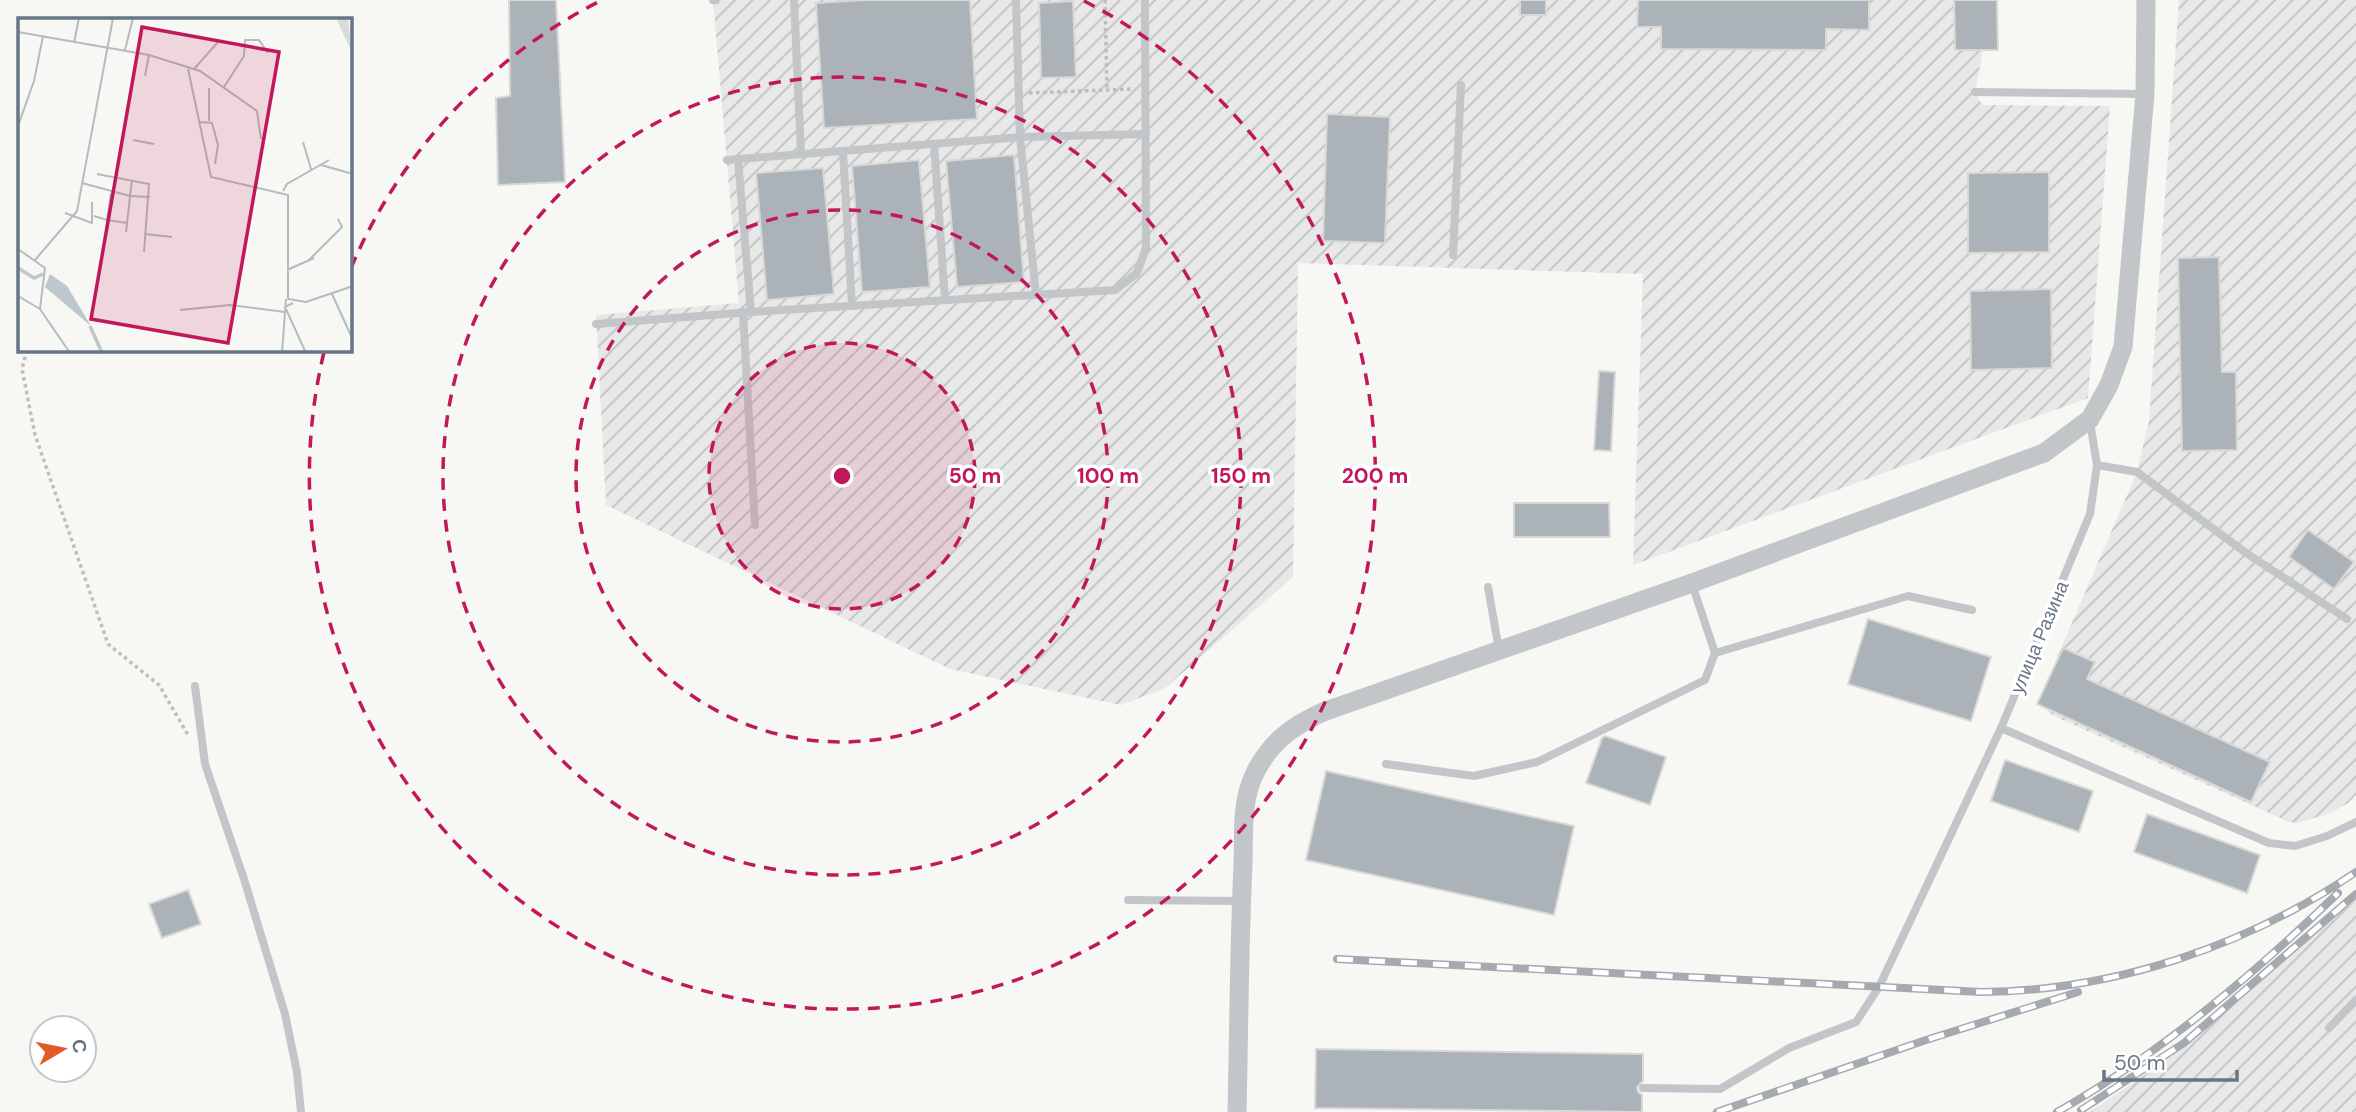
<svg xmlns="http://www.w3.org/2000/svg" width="2356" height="1112" viewBox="0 0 2356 1112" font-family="'DM Sans',sans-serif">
<defs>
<pattern id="industrial-furrows" width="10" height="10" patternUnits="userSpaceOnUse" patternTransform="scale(1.75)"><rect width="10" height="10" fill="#e7e8e7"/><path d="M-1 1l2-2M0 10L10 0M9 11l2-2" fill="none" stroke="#bfc1c1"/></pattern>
</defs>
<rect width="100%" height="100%" fill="#f7f7f4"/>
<!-- industrial -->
<path fill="url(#industrial-furrows)" d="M713,0H1997L1998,50H1983L1975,92L1982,105L2110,106L2088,398L1633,565L1643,274L1298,263L1293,577L1165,688L1121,705L950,669L606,505L596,315L739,303Z
M2179,0H2356V795L2348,803L2331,813L2297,823L2289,822L2052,715L2045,708L2043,699V690L2137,472L2149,421Z
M2356,900V1112H2090L2153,1069Z"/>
<!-- building -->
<path fill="#abb3b9" stroke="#d8d8d6" stroke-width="2" d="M509,0H556L565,182L498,185L496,98L510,96Z
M864,0H970L977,119L824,128L816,3Z
M1520,0H1546V15H1520Z
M1638,0H1869V30L1826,29V50L1661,49V27H1637Z
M1954,0H1997L1998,50H1955Z
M1073,1L1076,77L1041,78L1039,3Z
M1327,114L1390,117L1385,243L1323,241Z
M1014,155L1024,282L957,287L946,161Z
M919,160L930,287L862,292L852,166Z
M823,168L834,294L767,300L756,173Z
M2049,172V252L1968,253V173Z
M2219,257L2222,372H2236L2237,450L2182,451L2178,258Z
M2051,289L2052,368L1971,370L1970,291Z
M1599,371L1615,372L1611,451L1594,450Z
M1514,503H1609L1610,537H1514Z
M2308,530L2354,562L2334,589L2289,557Z
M1868,619L1991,657L1971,721L1848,684Z
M2063,648L2095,662L2087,679L2270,762L2251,802L2037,704Z
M1605,736L1666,757L1650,805L1586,783L1602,738Z
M2005,760L2093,791L2079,832L1991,801Z
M1326,771L1574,826L1554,915L1306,860Z
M2147,814L2260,855L2247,893L2134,852Z
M188,890L201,924L162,938L149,904Z
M1316,1049L1643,1054V1081L1637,1087L1638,1092L1642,1095V1112L1315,1108Z"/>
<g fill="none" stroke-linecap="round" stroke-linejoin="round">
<!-- path -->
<path stroke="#bcbec1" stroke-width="3.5" stroke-dasharray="3.5 3.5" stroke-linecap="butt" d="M1105,0L1107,89
M1029,93L1133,89
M27,350L22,369L35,435L108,644L159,685L188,735"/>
<!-- service -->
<path stroke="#c2c6c9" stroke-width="8" d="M713,0H716
M794,0L801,154
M1975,92L2145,94
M934,144L945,300
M843,151L852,306
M738,159L751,312
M727,160L1020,137L1016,0
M1453,255L1461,85
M1036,295L1020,137L1146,134
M743,312L755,525
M596,324L751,312L1115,290L1137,273L1146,248L1145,0
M2097,465L2137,472L2246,553L2347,619
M1488,587L1499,650
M1715,653L1908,596L1972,610
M195,686L205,764L244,879L285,1014L297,1072L301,1112
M2001,728L2269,843L2295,846L2327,836L2356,822
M1386,764L1474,776L1537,762L1705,680L1715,653L1692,584
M1128,900L1241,901
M2329,1028L2356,1000
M1643,1088L1720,1089L1789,1048L1856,1022L1879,987L2001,728L2090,514L2097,465L2090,422"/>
<!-- tertiary -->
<path stroke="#c2c6c9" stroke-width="19" d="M1237,1112C1239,1030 1239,947 1243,865C1244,836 1241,802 1254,775C1269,743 1292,726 1323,712L1692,583L2044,453L2090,419L2109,385L2123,347L2145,94L2146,0"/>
<defs>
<path id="rail" d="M1337,959L1981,992C2114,991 2247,946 2356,872
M2081,1110L2184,1043L2356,894
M1717,1112L1926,1040L2078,992
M2057,1112C2160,1054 2253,975 2338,893"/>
</defs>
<!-- rail casing -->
<use href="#rail" stroke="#a5aab0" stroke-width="8"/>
<!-- rail -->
<use href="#rail" stroke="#fff" stroke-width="5" stroke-dasharray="16" stroke-linecap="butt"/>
</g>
<!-- distance rings -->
<circle cx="842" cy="476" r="133" fill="#c2185b" fill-opacity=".12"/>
<g fill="none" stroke="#c2185b" stroke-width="3.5" stroke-dasharray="12 9">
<circle cx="842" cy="476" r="133"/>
<circle cx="842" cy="476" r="266"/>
<circle cx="842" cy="476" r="399"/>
<path d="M351 268A533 533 0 0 1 600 1M1084 1A533 533 0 1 1 324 352"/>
</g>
<g text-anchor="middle" stroke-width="7" stroke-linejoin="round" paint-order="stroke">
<!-- street labels -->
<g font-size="19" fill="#667685" stroke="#fff">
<text transform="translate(2039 637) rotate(-67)" y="7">улица Разина</text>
</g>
</g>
<!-- overview -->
<g transform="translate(18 18)">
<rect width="334" height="334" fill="#f7f7f4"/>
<path d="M318,0H330L334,35Z" fill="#d8ded5"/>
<path d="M32,256L49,268L73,308L27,269Z" fill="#bdc7cc"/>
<path fill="none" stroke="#bdc7cc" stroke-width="3.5" d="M0,250L16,260L25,256M72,308L84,335"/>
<path fill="none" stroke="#b4bbc1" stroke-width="2" d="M0,14L131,37L182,53L239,93L243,121M56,25L61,0M107,32L115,0M170,51L193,159L270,177V281L288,284L335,268M176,51L200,24M127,58L131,37M206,69L226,38L227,22H241L250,35M191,103V70M182,104L194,105L200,127L197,146M0,108L16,63L25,18M115,122L136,126M285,124L293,151M303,147L335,156M79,156L131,166L126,234M114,162L112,178L132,179M64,165L112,178L108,214M265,173L269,166L311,142M47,195L74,205V184M76,198L89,202L93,175M88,212L89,202L109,205M127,216L154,219M0,231L27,250L22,291L52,335M17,242L59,193L95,0M291,242L324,209L320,201M269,252L296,240M314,276L335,322M0,278L22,291M275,285L267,289L288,335M162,292L212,287L267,294M264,335L268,281"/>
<path fill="#c2185b" fill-opacity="0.15" stroke="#c2185b" stroke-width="3.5" d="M124,9L261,34L210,325L73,301Z"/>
<rect width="334" height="334" fill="none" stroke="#667685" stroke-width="3.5"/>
</g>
<circle cx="842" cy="476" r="10" fill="#c2185b" stroke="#fff" stroke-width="3.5"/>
<g font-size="21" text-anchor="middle" font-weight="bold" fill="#c2185b" stroke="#fff" stroke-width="7" stroke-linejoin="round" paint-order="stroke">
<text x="975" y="483">50 m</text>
<text x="1108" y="483">100 m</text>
<text x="1241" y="483">150 m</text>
<text x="1375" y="483">200 m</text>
</g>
<!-- north arrow -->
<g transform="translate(63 1049) rotate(80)"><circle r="33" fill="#ffffff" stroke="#c2c8ce" stroke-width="2"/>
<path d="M0-5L12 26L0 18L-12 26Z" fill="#e35a28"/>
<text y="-10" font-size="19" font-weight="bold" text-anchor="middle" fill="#667685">С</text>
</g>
<!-- scale -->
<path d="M2104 1070v10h133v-10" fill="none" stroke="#667685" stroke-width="3.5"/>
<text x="2114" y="1070" font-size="21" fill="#667685" stroke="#ffffff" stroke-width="5" paint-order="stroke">50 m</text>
</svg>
